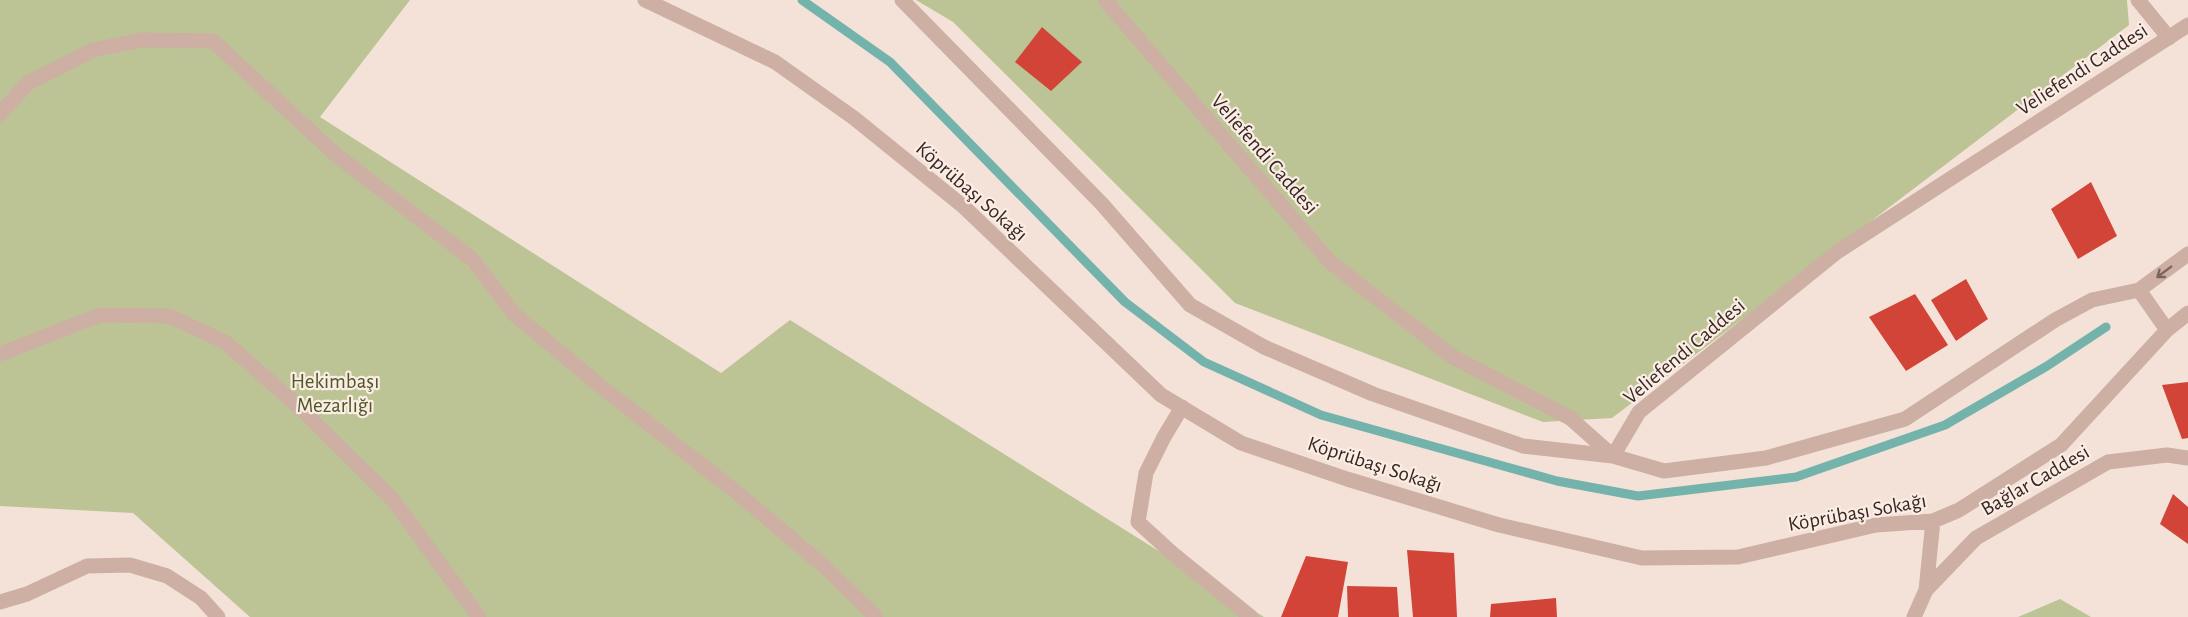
<svg xmlns="http://www.w3.org/2000/svg" width="2188" height="617" viewBox="0 0 2188 617" font-family="'Alegreya Sans',sans-serif">
<rect width="100%" height="100%" fill="#f4e2d8"/>
<!-- green -->
<path fill="#bcc496" d="M0,0H410L320,117L721,373L790,320L1264,617H250L133,513L0,506Z
M916,0H2127L2129,25L1612,418L1543,422L1235,303L953,22Z
M2060,599L2091,617H2018Z"/>
<g fill="none" stroke-linecap="round" stroke-linejoin="round">
<!-- stream -->
<path stroke="#74b3ac" stroke-width="9" d="M802,0L890,62L1125,302L1204,362L1321,415L1557,481L1638,496L1796,477L1945,425L2047,366L2106,327"/>
</g>
<!-- building -->
<path fill="#d24437" d="M1042,27L1082,62L1051,91L1015,62Z
M2091,182L2117,236L2078,259L2051,209Z
M1966,279L1988,319L1956,341L1931,300Z
M1915,294L1948,345L1906,371L1869,317Z
M2188,382V438L2182,439L2162,385Z
M2173,494L2188,507V544L2160,524Z
M1407,550L1454,553L1457,617H1413Z
M1306,556L1348,562L1338,617H1281Z
M1347,586L1397,587L1399,617H1348Z
M1556,598L1557,617H1490L1491,604Z"/>
<g fill="none" stroke-linecap="round" stroke-linejoin="round">
<!-- service -->
<path stroke="#cdafa3" stroke-width="15" d="M0,114L28,83L93,50L141,40L213,41L335,154L473,260L514,314L604,389L735,491L825,567L876,617
M0,354L100,315L169,316L225,342L299,407L392,499L479,617
M0,602L27,594L87,566L130,565L167,576L201,598L218,617"/>
<!-- minor -->
<path stroke="#cdafa3" stroke-width="15" d="M645,0L775,62L854,118L964,207L1161,395L1241,443L1347,479L1499,525L1642,558L1738,557L1876,525L1933,521L1959,510L2061,445L2167,330L2188,313
M902,0L1102,204L1190,305L1264,347L1373,394L1523,446L1613,456L1664,471L1766,458L1905,419L2055,320L2092,300L2139,290L2167,330
M1105,0L1330,262L1453,357L1570,418L1613,456L1639,412L1837,252L2188,25
M2138,0L2169,38
M2139,290L2188,254
M1182,407L1164,437L1146,473L1138,522L1172,553L1251,617
M1926,590L1976,538L2108,462L2167,455L2188,458
M1914,617L1926,590L1933,521"/>
</g>
<!-- one-way arrows -->
<defs><path id="oneway-shaft" d="M-6 0H5M1.5-3L5.5 0L1.5 3" fill="none" stroke-width="1.6" stroke-linecap="round" stroke-linejoin="round" transform="scale(1.5)"/></defs>
<use stroke="#7a655e" href="#oneway-shaft" transform="translate(2164 272) rotate(143)"/>
<g text-anchor="middle" stroke-width="4.5" stroke-linejoin="round" paint-order="stroke">
<!-- street labels -->
<g font-size="21" fill="#372826" stroke="#fbede4">
<text transform="translate(2082 69) rotate(-33)" y="7">Veliefendi Caddesi</text>
<text transform="translate(1265 154) rotate(49)" y="7">Veliefendi Caddesi</text>
<text transform="translate(972 191) rotate(41)" y="7">Köprübaşı Sokağı</text>
<text transform="translate(1684 351) rotate(-40)" y="7">Veliefendi Caddesi</text>
<text transform="translate(1375 464) rotate(18)" y="7">Köprübaşı Sokağı</text>
<text transform="translate(2035 480) rotate(-30)" y="7">Bağlar Caddesi</text>
<text transform="translate(1857 512) rotate(-10)" y="7">Köprübaşı Sokağı</text>
</g>
<!-- park labels -->
<g font-size="21" fill="#4d5727" stroke="#fbede4">
<text x="335" y="388">Hekimbaşı<tspan x="335" dy="24">Mezarlığı</tspan></text>
</g>
</g>
</svg>
